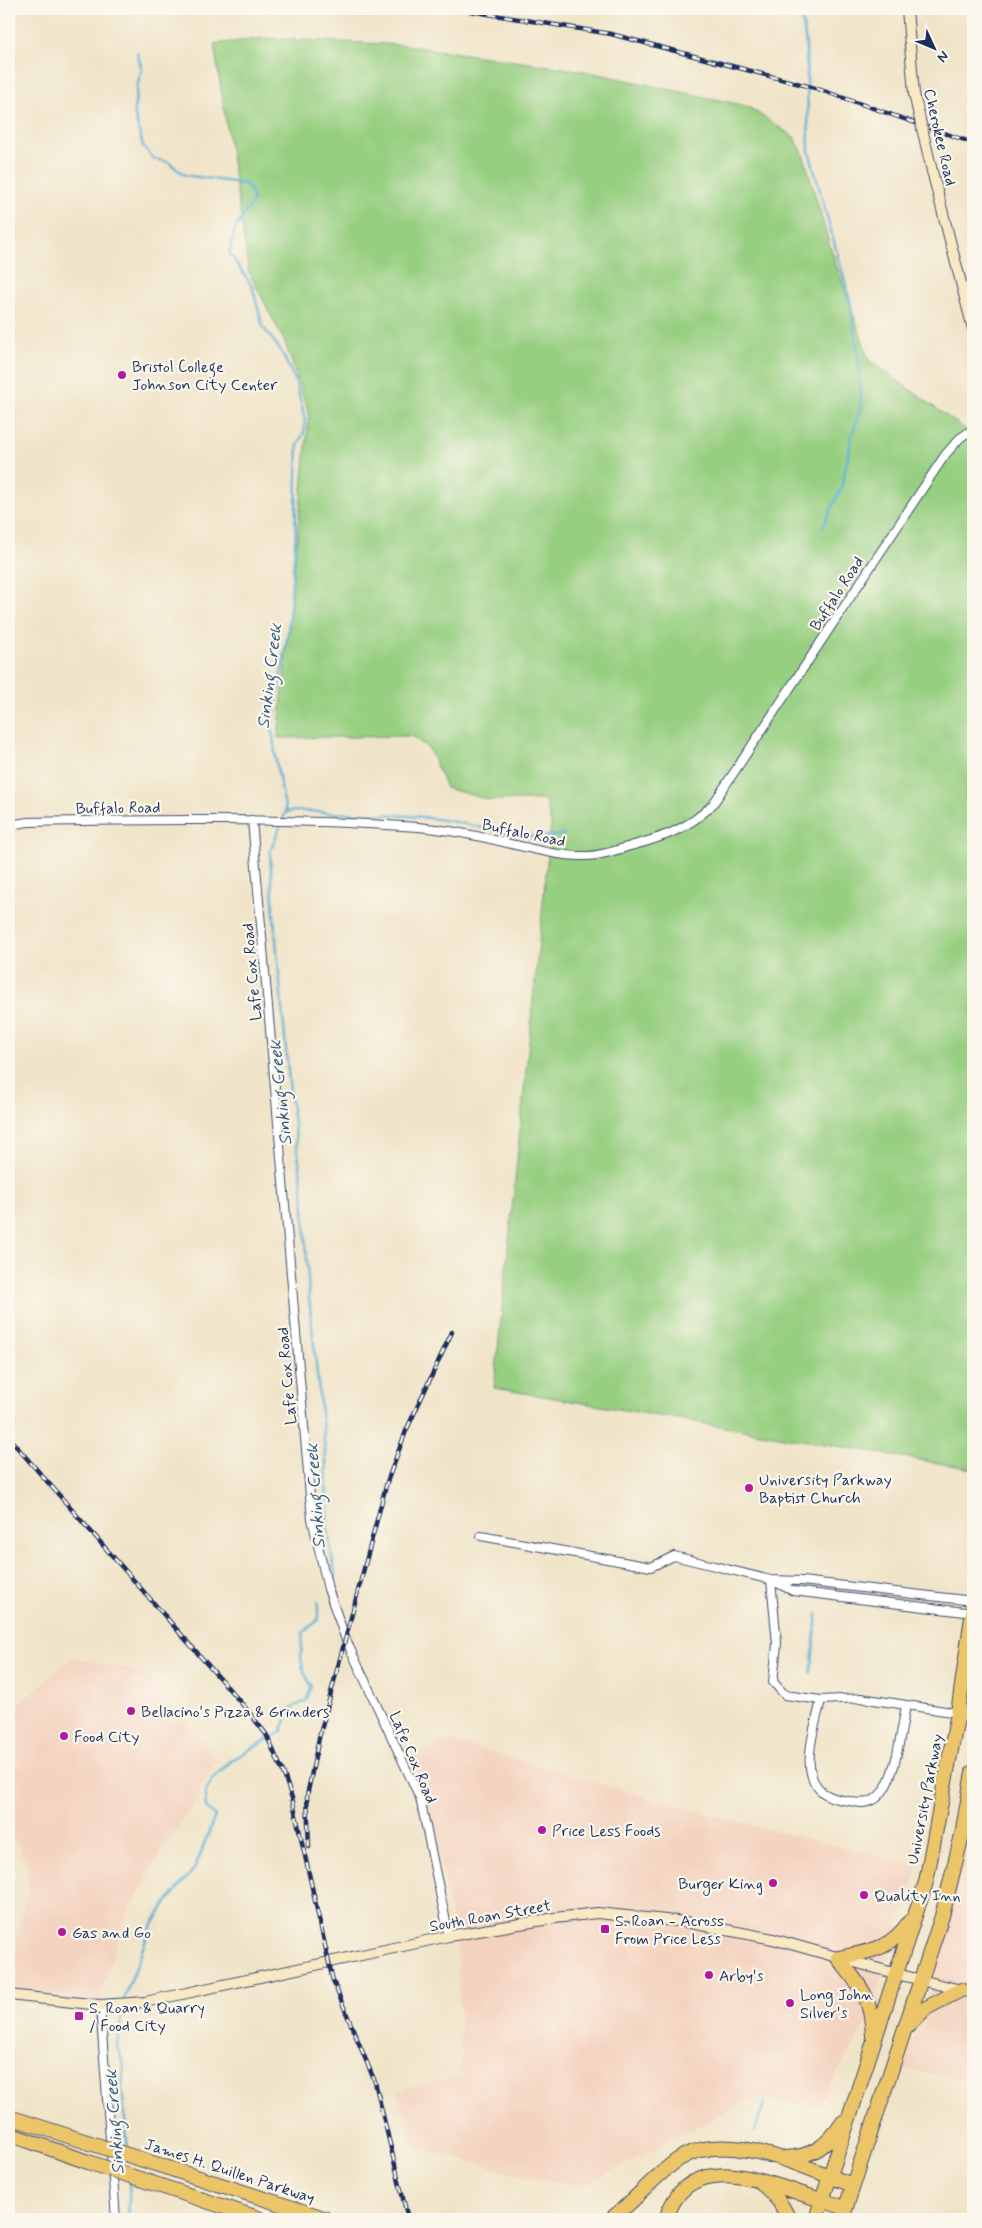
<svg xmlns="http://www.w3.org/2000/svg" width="982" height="2228" viewBox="0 0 982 2228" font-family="Mynerve,sans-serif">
<rect width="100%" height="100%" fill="#fbf7ec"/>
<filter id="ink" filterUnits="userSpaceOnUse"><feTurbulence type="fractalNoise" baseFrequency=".02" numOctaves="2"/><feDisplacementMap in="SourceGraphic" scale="10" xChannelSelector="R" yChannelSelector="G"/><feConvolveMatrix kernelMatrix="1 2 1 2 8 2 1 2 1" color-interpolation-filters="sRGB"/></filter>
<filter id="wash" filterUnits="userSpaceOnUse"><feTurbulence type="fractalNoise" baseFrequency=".0096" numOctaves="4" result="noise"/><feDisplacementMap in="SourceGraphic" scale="20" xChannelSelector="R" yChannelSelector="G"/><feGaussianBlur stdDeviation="1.12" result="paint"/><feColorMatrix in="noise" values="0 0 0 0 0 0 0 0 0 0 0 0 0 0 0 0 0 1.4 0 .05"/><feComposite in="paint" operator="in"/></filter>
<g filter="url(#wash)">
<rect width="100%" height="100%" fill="#f0e4c8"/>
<!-- built -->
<path fill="#f4d3c0" d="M73,1658L144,1672L217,1759L194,1805L163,1847L123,1923L99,2000L9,1990V1963L28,1893V1873L19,1846L9,1833V1712Z
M445,1739L706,1814L919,1866L866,2024L818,2105L750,2099L583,2186L524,2177L413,2146L397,2090L462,2076L457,1941L427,1794L411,1758Z
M973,1807V2081L903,2069L936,1973Z"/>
<!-- green -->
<path fill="#97cf81" stroke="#597f70" d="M267,38L403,45L584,71L747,106L794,137L803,153L829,243L869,360L973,435V1469L494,1388L551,823L545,800H489L446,788L429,749L412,736L278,738L309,415L286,345L249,272L214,44Z"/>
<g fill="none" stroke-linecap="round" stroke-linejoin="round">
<!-- stream -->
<path stroke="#5aafd6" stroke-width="2.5" d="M798,9L804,29L806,47L809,151L850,300L858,354L861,397L860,411L852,435L842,487L822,528
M137,53L142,69L137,87L134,112L143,146L154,159L168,162L185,175L246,184L251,191L253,201L235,229L229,252L252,286L263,327L281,351L295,380L305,419L304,433L298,444L295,544L288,633L272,727L276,762L286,812L270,852L274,918L290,1093L303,1191L309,1297L326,1461L327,1525L336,1581
M286,812C302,809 316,812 332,813C372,814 411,814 450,821C486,827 528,843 564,834
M811,1673L817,1614
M123,2002L150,1929L167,1902L195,1868L215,1816L206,1807L205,1794L212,1779L232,1760L281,1732L291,1708L307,1700L311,1686C299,1664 300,1658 303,1633L318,1620V1602
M123,2007L117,2047L124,2065L122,2088L128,2150
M755,2130L764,2105
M128,2219L130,2180"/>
</g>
</g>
<g filter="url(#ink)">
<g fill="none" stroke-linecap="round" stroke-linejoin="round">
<defs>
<path id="street" d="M252,820L312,1519L328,1589L346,1640L420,1798L449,1936
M9,825L28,822C158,819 289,818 418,827C451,830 484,837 515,845C539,850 562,857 586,856C600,856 614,851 627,847C660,838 688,830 713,804L945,455L960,438L973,429
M481,1536L651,1567L674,1556L771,1580L802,1581L973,1601
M771,1580L777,1644L773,1682L785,1695L821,1700L861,1698L958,1713
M773,1581L793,1591L973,1613
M821,1700C815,1728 794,1782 831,1797C836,1799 843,1800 849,1801C863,1805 875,1803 883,1791C897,1771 901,1730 906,1706
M100,2005L116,2219"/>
<path id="secondary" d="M907,9L914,94
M932,171L973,329
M9,1995L100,2005L145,2002L449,1936L555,1918L597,1913L686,1922L773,1939L897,1974L973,1993"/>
<path id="highway" d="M958,1713L973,1716
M907,2027L926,2008L961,1990
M873,2036C871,1995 862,1989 838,1958C871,1951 890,1950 910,1921
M9,2117L84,2141
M9,2134L88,2162
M785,2158C813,2157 828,2145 843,2122
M761,2182L779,2201L789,2219
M611,2219C635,2201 654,2176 679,2159C728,2128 804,2168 853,2185
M666,2219C686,2155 747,2176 794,2191C811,2197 828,2202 845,2208
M816,2219L926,1882L958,1713L973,1610
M842,2219L942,1916L962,1835L973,1772"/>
</defs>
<!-- street casing -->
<use href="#street" stroke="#3b4a6e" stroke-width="10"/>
<!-- secondary casing -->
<use href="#secondary" stroke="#3b4a6e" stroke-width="12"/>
<!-- highway casing -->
<use href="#highway" stroke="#3b4a6e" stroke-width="16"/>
<!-- street -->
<use href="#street" stroke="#fff" stroke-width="8"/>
<!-- secondary -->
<use href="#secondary" stroke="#f8e8c3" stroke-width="10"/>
<!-- highway -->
<use href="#highway" stroke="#edc569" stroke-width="14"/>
<defs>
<path id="rail" d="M457,9L611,34L815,88L973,143
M9,1438L243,1705L266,1734L283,1772L292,1798L333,1981L375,2082L408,2219
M309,1847L307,1796L319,1738L387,1482L406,1431L452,1332"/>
</defs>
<!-- rail casing -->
<use href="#rail" stroke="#1b2f5e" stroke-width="4.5"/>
<!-- rail -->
<use href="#rail" stroke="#fbf7ec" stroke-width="2.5" stroke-dasharray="8" stroke-linecap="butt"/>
<defs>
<path id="secondary-bridge" d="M914,94L932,171"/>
<path id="highway-bridge" d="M84,2141L327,2219
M88,2162L261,2219"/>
</defs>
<!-- secondary-bridge casing -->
<use href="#secondary-bridge" stroke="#3b4a6e" stroke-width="12" stroke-linecap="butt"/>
<!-- highway-bridge casing -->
<use href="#highway-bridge" stroke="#3b4a6e" stroke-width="16" stroke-linecap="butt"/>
<!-- secondary-bridge -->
<use href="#secondary-bridge" stroke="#f8e8c3" stroke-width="10"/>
<!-- highway-bridge -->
<use href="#highway-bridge" stroke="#edc569" stroke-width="14"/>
</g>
</g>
<!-- markers -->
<g fill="#b5179e" stroke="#fbf7ec" stroke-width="2">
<circle cx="122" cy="375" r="5"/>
<circle cx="749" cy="1488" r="5"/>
<circle cx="131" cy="1711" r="5"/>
<circle cx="64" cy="1736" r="5"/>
<circle cx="542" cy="1830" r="5"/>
<circle cx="773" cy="1883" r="5"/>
<circle cx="864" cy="1895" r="5"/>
<rect x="600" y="1924" width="10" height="10" rx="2.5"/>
<circle cx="62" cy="1932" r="5"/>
<circle cx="709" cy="1975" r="5"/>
<circle cx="790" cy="2003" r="5"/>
<rect x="74" y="2011" width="10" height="10" rx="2.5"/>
</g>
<g text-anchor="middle" stroke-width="4.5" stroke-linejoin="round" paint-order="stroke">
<!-- street labels -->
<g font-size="16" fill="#1b2f5e" stroke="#fbf7ec">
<text transform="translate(941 137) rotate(77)" y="6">Cherokee Road</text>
<text transform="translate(836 593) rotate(-57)" y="6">Buffalo Road</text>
<text transform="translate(118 807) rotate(-1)" y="6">Buffalo Road</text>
<text transform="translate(524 832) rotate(12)" y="6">Buffalo Road</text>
<text transform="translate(251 972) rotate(-95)" y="6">Lafe Cox Road</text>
<text transform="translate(286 1376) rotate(-95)" y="6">Lafe Cox Road</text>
<text transform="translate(414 1757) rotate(67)" y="6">Lafe Cox Road</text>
<text transform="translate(924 1799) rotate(-79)" y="6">University Parkway</text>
<text transform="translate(490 1915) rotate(-10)" y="6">South Roan Street</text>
<text transform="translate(230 2170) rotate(18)" y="6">James H. Quillen Parkway</text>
</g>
<!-- poi labels -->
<g font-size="16" fill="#1b2f5e" stroke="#fbf7ec" text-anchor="start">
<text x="132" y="372">Bristol College<tspan x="132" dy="18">Johnson City Center</tspan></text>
<text x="759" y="1485">University Parkway<tspan x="759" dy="18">Baptist Church</tspan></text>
<text x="141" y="1717">Bellacino's Pizza &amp; Grinders</text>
<text x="74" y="1742">Food City</text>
<text x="552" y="1836">Price Less Foods</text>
<text x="763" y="1889" text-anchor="end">Burger King</text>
<text x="874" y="1901">Quality Inn</text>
<text x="615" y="1926">S. Roan - Across<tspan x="615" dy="18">From Price Less</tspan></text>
<text x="72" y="1938">Gas and Go</text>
<text x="719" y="1981">Arby's</text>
<text x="800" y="2000">Long John<tspan x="800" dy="18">Silver's</tspan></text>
<text x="89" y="2013">S. Roan &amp; Quarry<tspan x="89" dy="18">/ Food City</tspan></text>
</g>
<!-- water labels -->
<g font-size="18" font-style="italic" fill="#315c88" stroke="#fbf7ec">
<text transform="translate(269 676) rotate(-83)" y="6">Sinking Creek</text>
<text transform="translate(280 1093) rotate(-96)" y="6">Sinking Creek</text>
<text transform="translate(315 1496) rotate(-94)" y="6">Sinking Creek</text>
<text transform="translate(114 2122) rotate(-94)" y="6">Sinking Creek</text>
</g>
</g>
<!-- margin -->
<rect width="982" height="2228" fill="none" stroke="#fbf7ec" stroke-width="30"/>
<!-- north arrow -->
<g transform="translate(934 48) rotate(134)" stroke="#fbf7ec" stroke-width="4" paint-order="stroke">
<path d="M0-4L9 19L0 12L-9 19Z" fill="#1b2f5e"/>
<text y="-8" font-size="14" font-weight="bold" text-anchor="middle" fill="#1b2f5e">N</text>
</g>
</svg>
